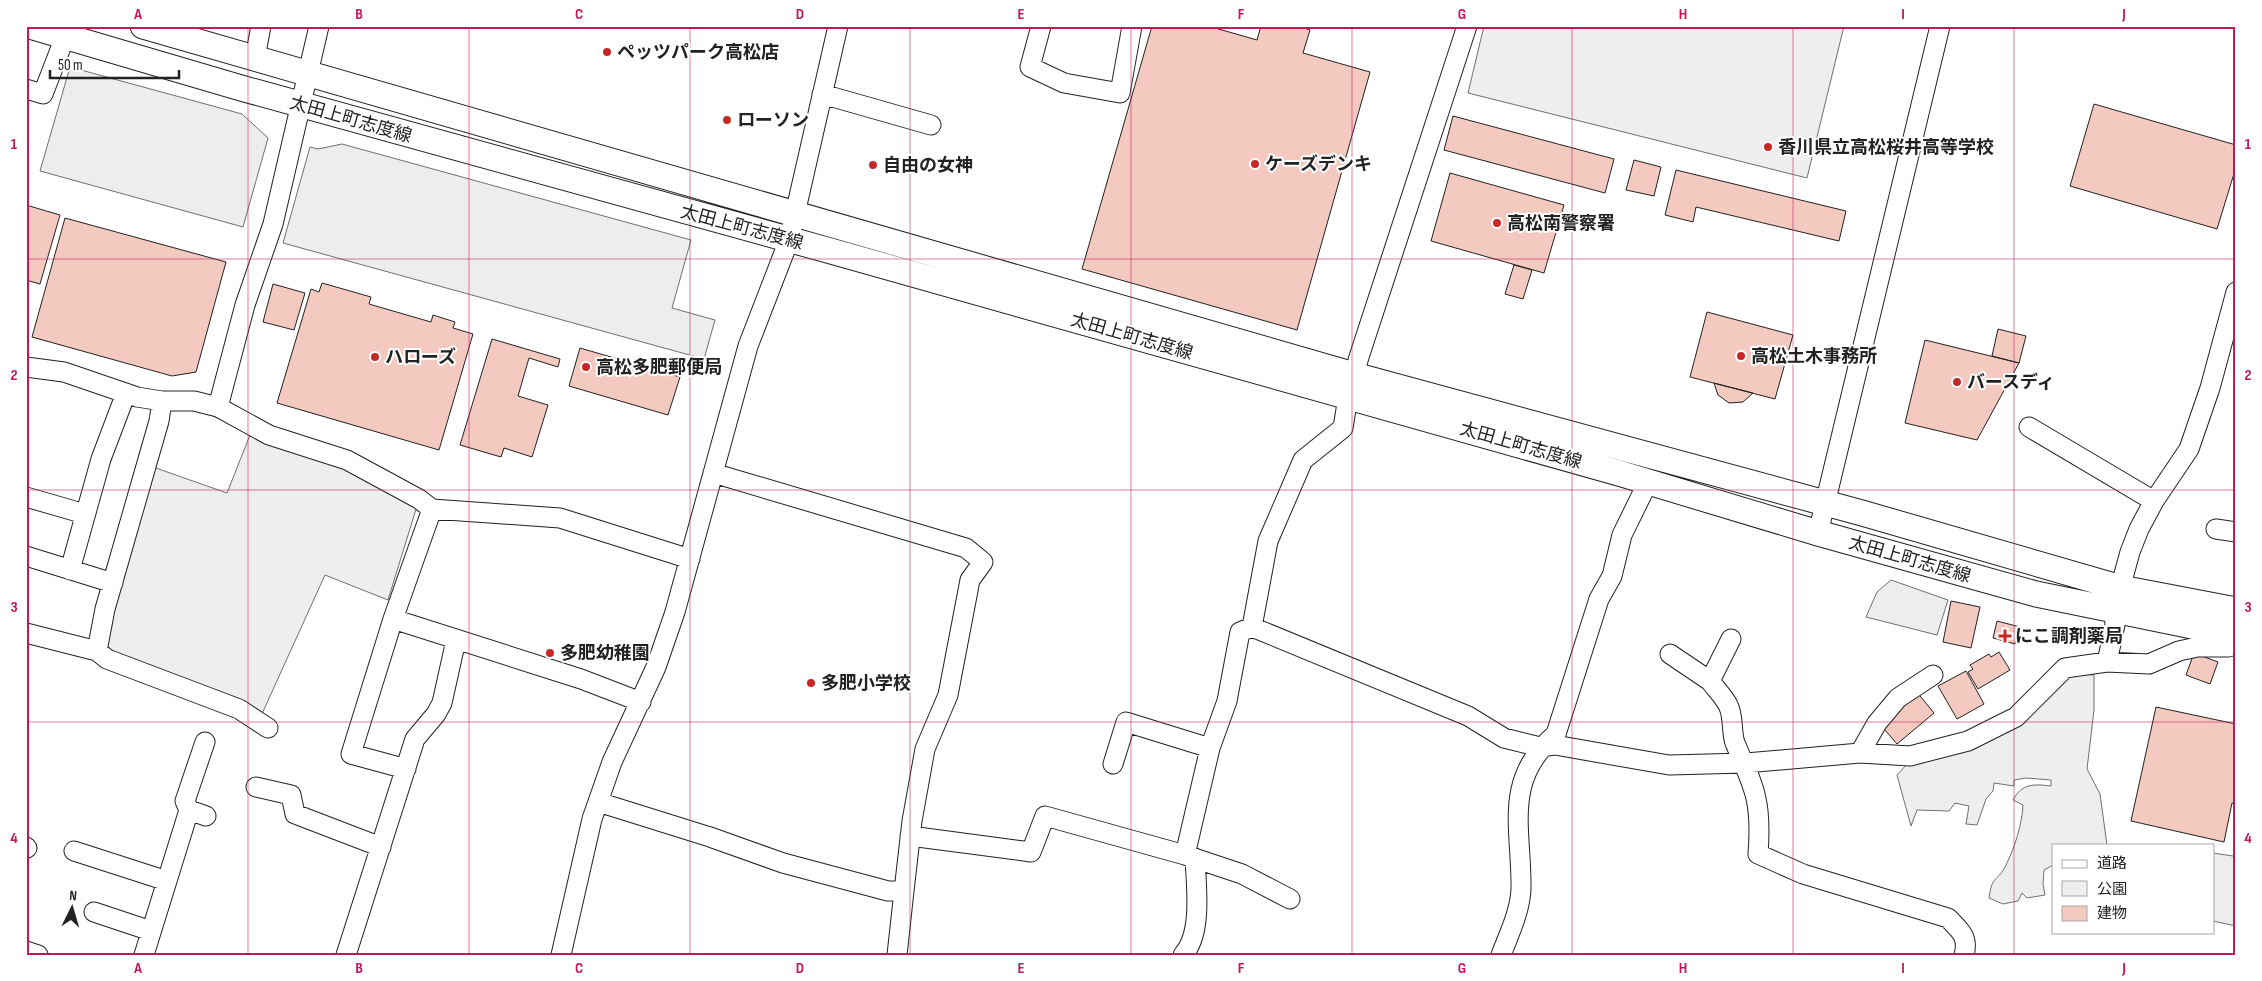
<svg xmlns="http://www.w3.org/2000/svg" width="2262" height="981" viewBox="0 0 2262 981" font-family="'Sofia Sans Condensed','Noto Sans JP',sans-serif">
<rect width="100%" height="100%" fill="#fff"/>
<!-- green -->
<path fill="#eee" stroke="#6f6f6f" d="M1484,26H1844L1807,178L1468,93Z
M250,435L343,465L417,506L388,600L325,575L261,716L104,649L153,467L227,493Z
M2072,674L2094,675V710L2087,769L2100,794L2107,845H2053V865L2044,870L2043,884L2045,895L2027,898L2022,893L2018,901L2003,904L1989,898C1992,874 1998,882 2006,865C2015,847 2022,824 2023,805L2013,800C2022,783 2034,784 2051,786V780L2026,778L2014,780V786L1994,783L1993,791L1986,799L1977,825L1966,824L1969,806L1955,803L1949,811L1917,810L1911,826L1897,775L1907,764L1966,749Z"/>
<!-- parking -->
<path fill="#ededed" stroke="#6f6f6f" d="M70,67L242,114L268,138L243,227L40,171Z
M342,144L691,240L672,308L715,320L704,359L283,243L310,147L318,149Z
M1891,580L1948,600L1937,635L1866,617L1877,592Z
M2213,853L2233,856L2236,853V926L2213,921Z"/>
<!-- building -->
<path fill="#f3c9c0" stroke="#222" d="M1152,26H1208L1257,40L1261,26H1298L1310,30L1303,53L1370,72L1297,330L1082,269Z
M2094,104L2236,145V167L2217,229L2070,186Z
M1453,116L1614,159L1605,193L1444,150Z
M1634,160L1661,167L1654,196L1626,190Z
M1676,170L1846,211L1839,241L1696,207L1693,222L1665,215Z
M1450,173L1564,205L1544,273L1431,241Z
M26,205L60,215L40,284L26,280Z
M65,218L226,262L196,372L172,376L32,337Z
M1514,265L1532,270L1523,299L1505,294Z
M322,283L371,297L369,304L431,322L433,315L455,322L453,328L473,334L439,450L277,403L311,289L319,292Z
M273,284L305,293L294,330L263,322Z
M1707,312L1793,335L1775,399L1690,377Z
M1998,329L2026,336L2019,363L1992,356Z
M492,339L560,359L558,367L529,358L518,396L548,405L532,457L504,448L501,457L460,445Z
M1925,340L2019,363L1977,440L1905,423Z
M580,348L680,377L668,415L569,386Z
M1714,383L1753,393L1743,402L1729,403L1718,395Z
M1951,601L1980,607L1971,648L1943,642Z
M1997,621L2020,627L2015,644L1993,638Z
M1999,652L2010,670L1978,689L1968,672L1973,669L1970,665L1989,654L1991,657Z
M2194,653L2218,662L2210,684L2186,675Z
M1966,671L1984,704L1957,719L1938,686Z
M1916,691L1934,713L1897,744L1878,722Z
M2156,707L2236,724V804L2232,803L2224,842L2131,821Z"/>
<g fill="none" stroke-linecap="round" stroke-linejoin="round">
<defs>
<path id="minor" d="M1041,26L1030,67L1064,83L1120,93L1132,26
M255,58L261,26
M26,89L43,94L65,37
M822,94L931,125
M26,367L64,372L137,397L162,401H194L218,407L269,435L347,460L419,499L432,509L393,619L351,754L406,769
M162,401L159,421L105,609L97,651L107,659L239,709L268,728
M218,407L245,305L273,224L319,26
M2029,427L2154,501
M26,497L85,514
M432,509L560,518L690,559
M2216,529L2236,532
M1818,533L1940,26
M26,556L113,583
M70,570L101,459L126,393
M393,619L581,679L641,702
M1252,627L1468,716L1504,738L1540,747L1555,745L1669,765L1746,763L1860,753L1877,723L1898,698L1933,675
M26,633L97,651
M1731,639L1710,681C1716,689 1724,697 1728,705C1734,716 1731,732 1735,743C1755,789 1762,802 1758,854L1803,874L1948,918C1960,930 1969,937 1964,955
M1670,654L1710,681
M2107,662L2149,664L2179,651L2197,647H2229L2236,643
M1860,753L1910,756L1968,741L2016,717L2065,668L2107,662L2115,625L2114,611L2130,552L2139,529L2154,501L2189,449L2210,388L2236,292
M1113,764L1126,722L1210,748
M256,787L291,795L295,814L381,847
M598,802L710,837L783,863L888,891H904L912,821L925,749L948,695L970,580L983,562L966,548L713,473
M189,810L206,816
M910,836L1031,852L1045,816L1185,855L1210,748L1227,701L1240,632L1252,627L1268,541L1303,460L1343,428L1348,397L1359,357L1467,26
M26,847L27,848
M74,851L167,881
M1185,855L1242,874L1290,899
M94,912L151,931
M26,951L38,955
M144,955L189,810L185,801L205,742
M346,955L415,739L436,714L442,703L456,640
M561,955L592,819L612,762L656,667L675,612L748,346L789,240L838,26
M897,955L904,891
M1183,955C1203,933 1196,885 1195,858
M1501,955C1509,934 1520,912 1521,889C1522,829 1502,780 1556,734L1599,599L1612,576L1622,535L1648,482"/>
<path id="major" d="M30,26L241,88L831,251L1622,474L1818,533L2036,594L2236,635
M143,26L1354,375L1862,513L2121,588L2236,610"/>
</defs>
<!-- minor casing -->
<use href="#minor" stroke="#222" stroke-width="21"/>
<!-- major casing -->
<use href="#major" stroke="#222" stroke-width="27"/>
<!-- minor -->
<use href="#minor" stroke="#fff" stroke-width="19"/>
<!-- major -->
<use href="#major" stroke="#fff" stroke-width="25"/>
</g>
<!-- grid -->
<path fill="none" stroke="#c2185b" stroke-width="1" stroke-opacity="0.55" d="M248,26V955M469,26V955M690,26V955M910,26V955M1131,26V955M1352,26V955M1572,26V955M1793,26V955M2014,26V955M26,259H2236M26,490H2236M26,722H2236"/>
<!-- markers -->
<g fill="#c62828" stroke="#fff" stroke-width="2">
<circle cx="607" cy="52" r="5"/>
<circle cx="727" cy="120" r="5"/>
<circle cx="1768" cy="147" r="5"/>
<circle cx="1255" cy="164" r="5"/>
<circle cx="873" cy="165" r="5"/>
<circle cx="1497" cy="223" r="5"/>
<circle cx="1741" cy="356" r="5"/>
<circle cx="375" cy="357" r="5"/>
<circle cx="586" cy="367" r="5"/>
<circle cx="1957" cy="382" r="5"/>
<path d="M2002.5 628.5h5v5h5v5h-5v5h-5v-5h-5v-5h5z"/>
<circle cx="550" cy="653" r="5"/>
<circle cx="811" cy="683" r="5"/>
</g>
<g text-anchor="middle" stroke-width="4" stroke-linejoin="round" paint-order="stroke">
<!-- poi labels -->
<g font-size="18" font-weight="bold" fill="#222" stroke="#fff" text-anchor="start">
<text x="617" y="58">ペッツパーク高松店</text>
<text x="737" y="126">ローソン</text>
<text x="1778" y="153">香川県立高松桜井高等学校</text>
<text x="1265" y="170">ケーズデンキ</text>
<text x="883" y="171">自由の女神</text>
<text x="1507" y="229">高松南警察署</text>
<text x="1751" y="362">高松土木事務所</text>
<text x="385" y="363">ハローズ</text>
<text x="596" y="373">高松多肥郵便局</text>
<text x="1967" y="388">バースディ</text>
<text x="2015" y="642">にこ調剤薬局</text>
<text x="560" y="659">多肥幼稚園</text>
<text x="821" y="689">多肥小学校</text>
</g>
<!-- street labels -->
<g font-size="18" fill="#222" stroke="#fff">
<text transform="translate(351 119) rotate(16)" y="6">太田上町志度線</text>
<text transform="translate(742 227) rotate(15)" y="6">太田上町志度線</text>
<text transform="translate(1132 336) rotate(16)" y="6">太田上町志度線</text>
<text transform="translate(1521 445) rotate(16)" y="6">太田上町志度線</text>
<text transform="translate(1910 559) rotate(16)" y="6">太田上町志度線</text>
</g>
</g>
<!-- border -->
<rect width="2262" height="981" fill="none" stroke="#ffffff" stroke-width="55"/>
<!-- legend -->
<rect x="2052" y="844" width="162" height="90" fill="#ffffff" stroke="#a7a7a7"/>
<rect x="2062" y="860" width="25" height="8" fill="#ffffff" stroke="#a7a7a7"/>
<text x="2097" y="868" font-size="15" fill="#222222">道路</text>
<rect x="2062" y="881" width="25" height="15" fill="#eeeeee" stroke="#a7a7a7"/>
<text x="2097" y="894" font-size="15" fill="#222222">公園</text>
<rect x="2062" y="906" width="25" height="15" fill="#f3c9c0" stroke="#a7a7a7"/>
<text x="2097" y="918" font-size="15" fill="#222222">建物</text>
<!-- north arrow -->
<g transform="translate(72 908) rotate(5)" stroke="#ffffff" stroke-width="4" paint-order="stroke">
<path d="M0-4L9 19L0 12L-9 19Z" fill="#222222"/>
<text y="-8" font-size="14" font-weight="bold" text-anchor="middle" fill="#222222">N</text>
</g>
<!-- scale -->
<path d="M50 70v8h129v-8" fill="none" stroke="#222222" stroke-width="2.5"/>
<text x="58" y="70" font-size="15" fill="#222222" stroke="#ffffff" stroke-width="4" paint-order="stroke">50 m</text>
<rect x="28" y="28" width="2206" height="926" fill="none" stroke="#c2185b" stroke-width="2"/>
<g font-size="16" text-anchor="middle" font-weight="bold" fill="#c2185b">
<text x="138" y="19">A</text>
<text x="359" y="19">B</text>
<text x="579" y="19">C</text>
<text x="800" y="19">D</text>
<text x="1021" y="19">E</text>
<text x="1241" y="19">F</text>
<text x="1462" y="19">G</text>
<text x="1683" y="19">H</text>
<text x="1903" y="19">I</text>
<text x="2124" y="19">J</text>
<text x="14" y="149">1</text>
<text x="2248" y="149">1</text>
<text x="14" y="380">2</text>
<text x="2248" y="380">2</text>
<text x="14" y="612">3</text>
<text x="2248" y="612">3</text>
<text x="14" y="843">4</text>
<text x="2248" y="843">4</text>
<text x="138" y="973">A</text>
<text x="359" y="973">B</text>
<text x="579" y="973">C</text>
<text x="800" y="973">D</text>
<text x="1021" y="973">E</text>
<text x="1241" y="973">F</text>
<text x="1462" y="973">G</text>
<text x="1683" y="973">H</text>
<text x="1903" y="973">I</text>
<text x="2124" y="973">J</text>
</g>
</svg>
